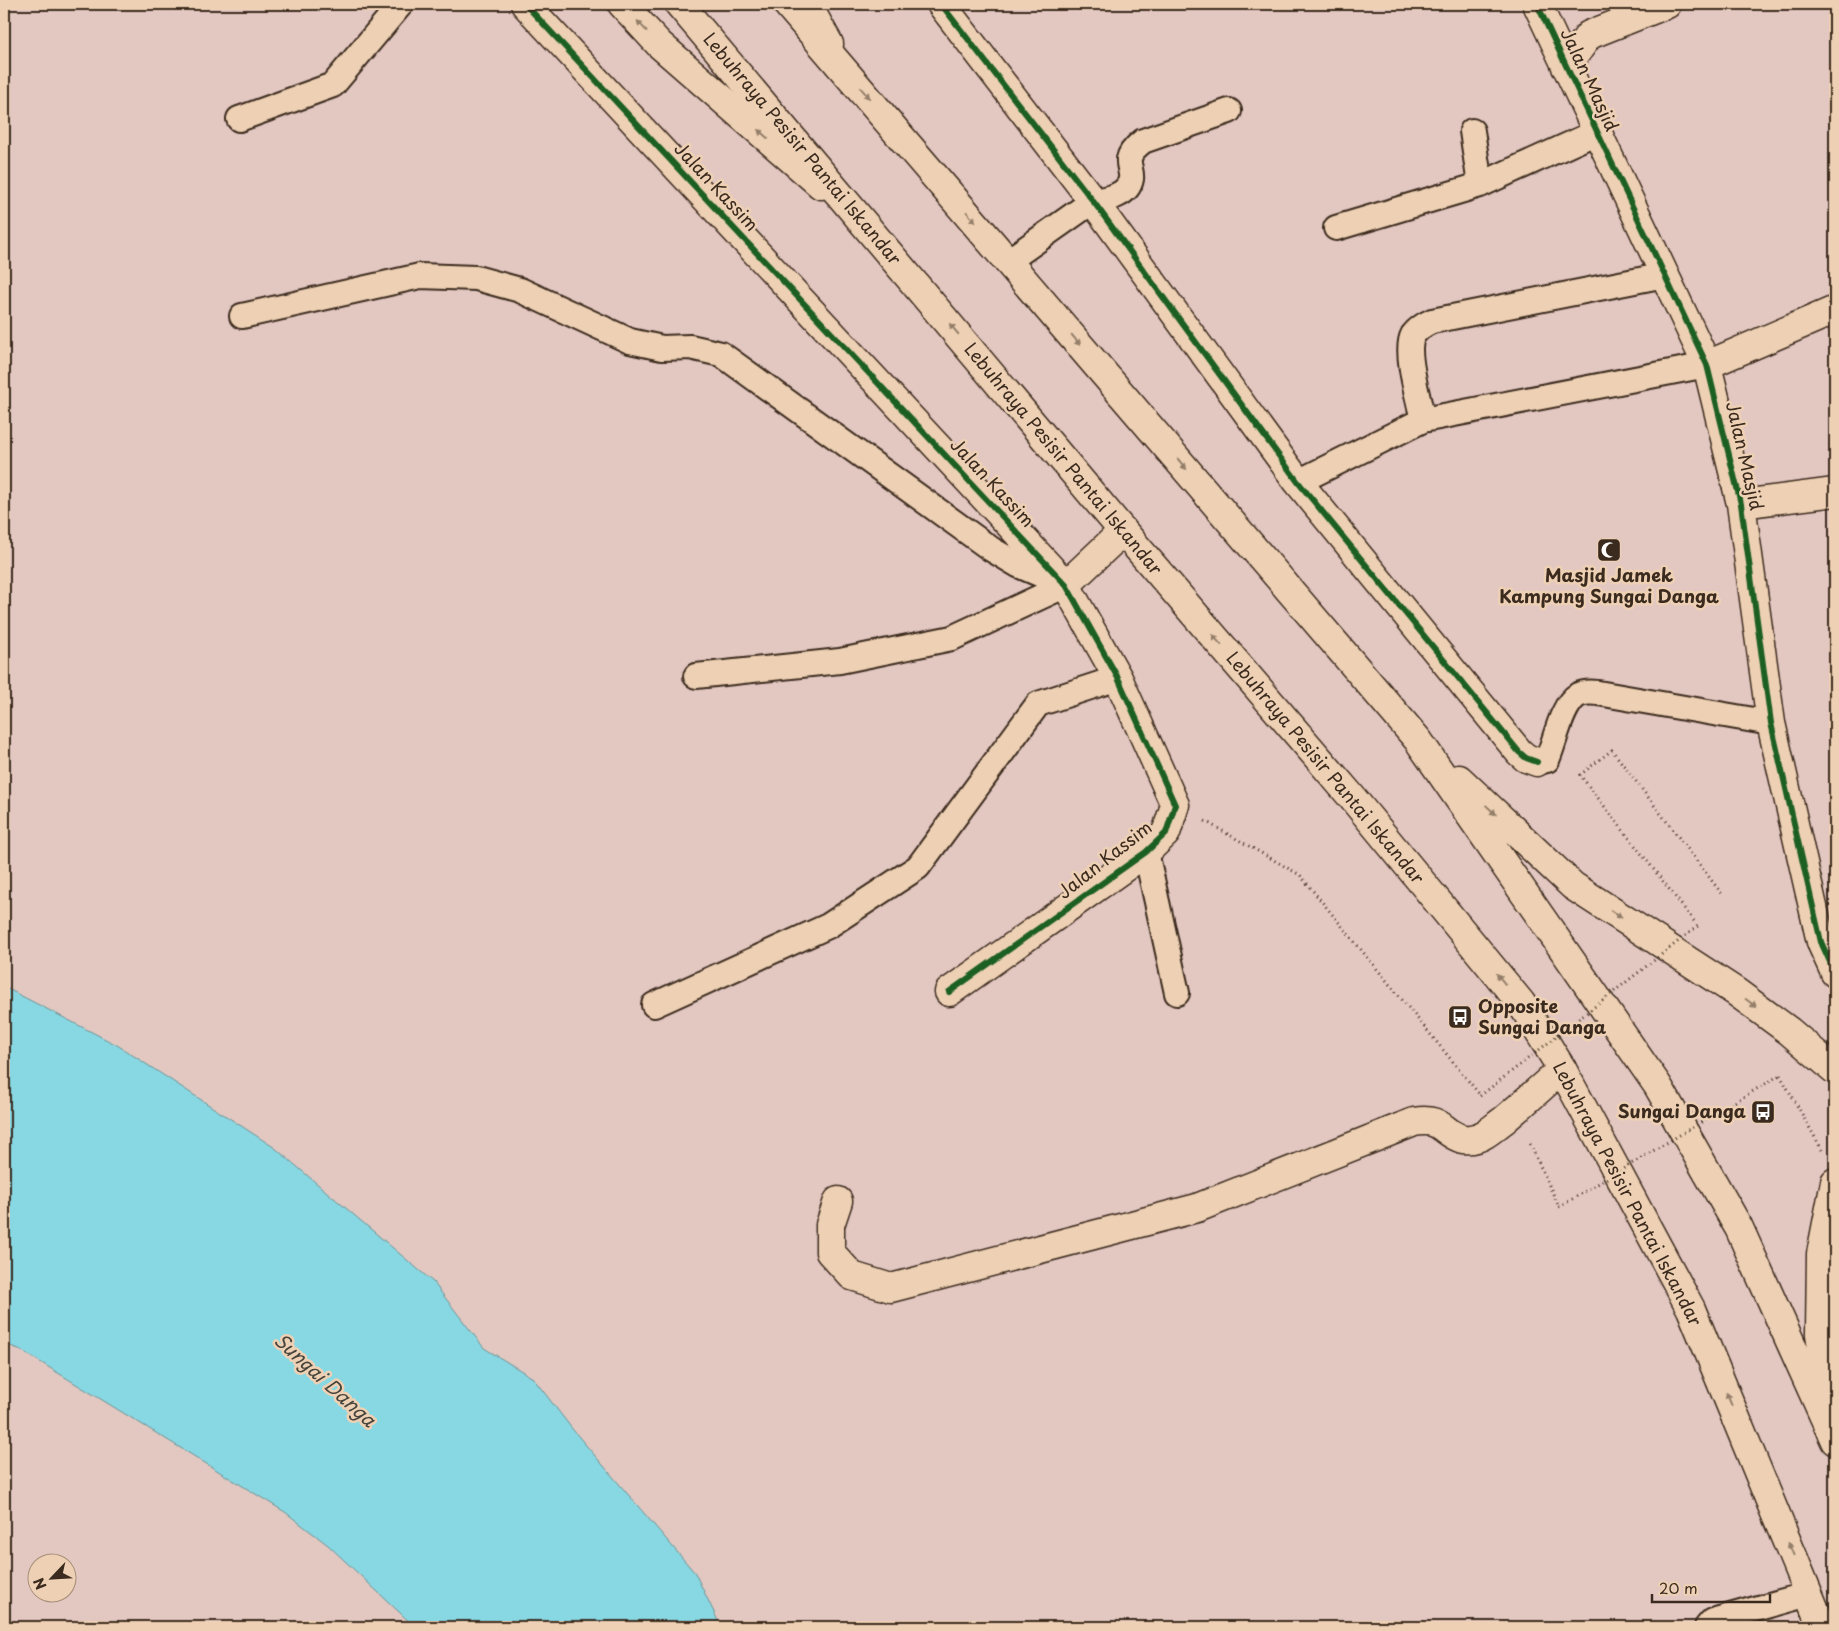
<svg xmlns="http://www.w3.org/2000/svg" width="1839" height="1631" viewBox="0 0 1839 1631" font-family="'Playpen Sans',sans-serif">
<rect width="100%" height="100%" fill="#e3c8c2"/>
<filter id="ink" filterUnits="userSpaceOnUse"><feTurbulence type="fractalNoise" baseFrequency=".02" numOctaves="2"/><feDisplacementMap in="SourceGraphic" scale="10" xChannelSelector="R" yChannelSelector="G"/><feConvolveMatrix kernelMatrix="1 2 1 2 8 2 1 2 1" color-interpolation-filters="sRGB"/></filter>
<g filter="url(#ink)">
<!-- water -->
<path fill="#88d8e3" stroke="#699294" d="M4,987L117,1045L275,1148L433,1282L484,1348L533,1378L573,1430L695,1573L721,1627H415L328,1545L285,1512L19,1349L4,1344Z"/>
<g fill="none" stroke-linecap="round" stroke-linejoin="round">
<defs>
<path id="lane" d="M239,119L333,85L401,4
M1472,131L1480,185
M1336,228L1480,185L1597,132
M1008,261L1093,201C1107,199 1128,196 1131,179C1132,172 1128,165 1129,159C1130,152 1138,145 1143,141L1229,111
M242,316L420,276L476,278L520,290L630,341L662,348L690,347L721,354L991,549L1018,565L1065,585
M1423,420C1419,401 1404,351 1413,335C1418,328 1425,324 1432,321L1665,275
M1298,482L1423,420L1707,365
M696,676L840,661L952,638L1066,585
M1537,762L1547,760C1555,743 1561,705 1578,695C1584,692 1591,692 1598,693L1771,723
M1146,852L1177,993
M654,1005L828,926L918,867L1038,704L1118,678
M1707,1627L1712,1621L1809,1594"/>
<path id="street" d="M525,4L1066,585L1118,678L1175,805L1166,833L1146,852L949,992
M941,4L1093,201L1298,482L1519,752L1526,758L1537,762
M1537,4L1707,365L1741,504L1771,723L1821,942L1835,973
M1566,67L1589,35L1667,4
M1707,365L1835,310
M1741,504L1835,492
M1066,585L1123,531
M838,1201L830,1225V1252L852,1276L891,1288L1197,1208L1414,1122C1444,1117 1441,1133 1463,1139C1471,1140 1479,1138 1485,1134C1492,1130 1498,1124 1504,1120C1524,1103 1543,1086 1562,1069"/>
<path id="primary" d="M622,4L659,44L821,185
M807,4L829,44"/>
<path id="highway" d="M679,4L1123,531L1350,795L1521,1003L1562,1069L1691,1309L1822,1627
M787,4L1418,740L1658,1086L1739,1228L1835,1441
M1459,779L1573,886L1736,992L1789,1031L1835,1070
M1832,1411L1820,1334L1821,1254L1835,1182"/>
</defs>
<!-- lane casing -->
<use href="#lane" stroke="#3b2a1e" stroke-width="28"/>
<!-- street casing -->
<use href="#street" stroke="#3b2a1e" stroke-width="31"/>
<!-- primary casing -->
<use href="#primary" stroke="#3b2a1e" stroke-width="31"/>
<!-- highway casing -->
<use href="#highway" stroke="#3b2a1e" stroke-width="31"/>
<!-- path -->
<path stroke="#3b2a1e" stroke-width="3" stroke-dasharray="1 4" stroke-linecap="butt" d="M1205,821L1300,875L1480,1095
M1694,921L1580,775L1612,750L1722,894
M1780,1075L1822,1150
M1530,1144L1559,1207"/>
<!-- lane -->
<use href="#lane" stroke="#eed1b4" stroke-width="24"/>
<!-- street -->
<use href="#street" stroke="#eed1b4" stroke-width="28"/>
<!-- primary -->
<use href="#primary" stroke="#eed1b4" stroke-width="28"/>
<!-- highway -->
<use href="#highway" stroke="#eed1b4" stroke-width="28"/>
<!-- path-bridge -->
<path stroke="#3b2a1e" stroke-width="3" stroke-dasharray="1 4" stroke-linecap="butt" d="M1480,1096L1698,926
M1559,1207L1780,1075"/>
<defs>
<path id="cycleway" d="M525,4L1066,585L1118,678L1175,805L1166,833L1146,852L949,992
M941,4L1093,201L1298,482L1519,752L1526,758L1537,762
M1537,4L1707,365L1741,504L1771,723L1821,942L1835,973"/>
</defs>
<!-- cycleway casing -->
<use href="#cycleway" stroke="#eed1b4" stroke-width="9"/>
<!-- cycleway -->
<use href="#cycleway" stroke="#1b5e20" stroke-width="6"/>
</g>
<!-- one-way arrows -->
<defs><path id="oneway-solid" d="M-6-.8H1V-3.2L6.5 0L1 3.2V.8H-6Z" transform="scale(1.25)"/></defs>
<g fill="#947e69">
<use href="#oneway-solid" transform="translate(642 26) rotate(-133)"/>
<use href="#oneway-solid" transform="translate(865 93) rotate(49)"/>
<use href="#oneway-solid" transform="translate(763 134) rotate(-139)"/>
<use href="#oneway-solid" transform="translate(971 217) rotate(49)"/>
<use href="#oneway-solid" transform="translate(954 329) rotate(-130)"/>
<use href="#oneway-solid" transform="translate(1076 340) rotate(50)"/>
<use href="#oneway-solid" transform="translate(1182 464) rotate(50)"/>
<use href="#oneway-solid" transform="translate(1217 640) rotate(-131)"/>
<use href="#oneway-solid" transform="translate(1491 810) rotate(43)"/>
<use href="#oneway-solid" transform="translate(1616 914) rotate(33)"/>
<use href="#oneway-solid" transform="translate(1501 979) rotate(-129)"/>
<use href="#oneway-solid" transform="translate(1751 1003) rotate(37)"/>
<use href="#oneway-solid" transform="translate(1729 1399) rotate(-112)"/>
<use href="#oneway-solid" transform="translate(1791 1549) rotate(-112)"/>
</g>
</g>
<!-- icons -->
<defs>
<symbol id="mosque-square" viewBox="-11 -11 22 22"><rect x="-9" y="-9" width="18" height="18" rx="4" fill="#3b2a1e" stroke="#eed1b4"/><path d="M3.5-4.9A6 6 0 1 0 3.5 4.9A5 5 0 1 1 3.5-4.9Z" fill="#fff"/></symbol>
<symbol id="bus-square" viewBox="-11 -11 22 22"><rect x="-9" y="-9" width="18" height="18" rx="4" fill="#3b2a1e" stroke="#eed1b4"/><path d="M-5-6H5V4H4V6H2V4H-2V6H-4V4H-5ZM-3.5-4V0h7V-4ZM-3.5 1.2v1.5H-2V1.2ZM2 1.2v1.5H3.5V1.2Z" fill="#fff"/></symbol>
</defs>
<g fill-rule="evenodd">
<use href="#mosque-square" x="1595" y="536" width="28" height="28"/>
<use href="#bus-square" x="1446" y="1003" width="28" height="28"/>
<use href="#bus-square" x="1749" y="1098" width="28" height="28"/>
</g>
<g text-anchor="middle" stroke-width="5" stroke-linejoin="round" paint-order="stroke">
<!-- street labels -->
<g font-size="18" fill="#3b2a1e" stroke="#eed1b4">
<text transform="translate(1589 80) rotate(65)" y="6">Jalan Masjid</text>
<text transform="translate(802 149) rotate(50)" y="6">Lebuhraya Pesisir Pantai Iskandar</text>
<text transform="translate(716 187) rotate(47)" y="6">Jalan Kassim</text>
<text transform="translate(1744 456) rotate(77)" y="6">Jalan Masjid</text>
<text transform="translate(1063 459) rotate(50)" y="6">Lebuhraya Pesisir Pantai Iskandar</text>
<text transform="translate(992 483) rotate(47)" y="6">Jalan Kassim</text>
<text transform="translate(1325 768) rotate(50)" y="6">Lebuhraya Pesisir Pantai Iskandar</text>
<text transform="translate(1105 860) rotate(-38)" y="6">Jalan Kassim</text>
<text transform="translate(1627 1194) rotate(62)" y="6">Lebuhraya Pesisir Pantai Iskandar</text>
</g>
<!-- poi labels -->
<g font-size="18" font-weight="bold" fill="#3b2a1e" stroke="#eed1b4">
<text x="1609" y="582">Masjid Jamek<tspan x="1609" dy="21">Kampung Sungai Danga</tspan></text>
<text x="1478" y="1013" text-anchor="start">Opposite<tspan x="1478" dy="21">Sungai Danga</tspan></text>
<text x="1746" y="1118" text-anchor="end">Sungai Danga</text>
</g>
<!-- water labels -->
<g font-size="19" font-style="italic" fill="#47443c" stroke="#eed1b4">
<text transform="translate(325 1380) rotate(42)" y="7">Sungai Danga</text>
</g>
</g>
<!-- margin -->
<rect width="1839" height="1631" fill="none" stroke="#eed1b4" stroke-width="20"/>
<rect x="10" y="10" width="1819" height="1611" fill="none" stroke="#3b2a1e" stroke-width="2" filter="url(#ink)"/>
<!-- north arrow -->
<g transform="translate(52 1578) rotate(245)"><circle r="24" fill="#eed1b4" stroke="#a68e78"/>
<path d="M0-4L9 19L0 12L-9 19Z" fill="#3b2a1e"/>
<text y="-8" font-size="14" font-weight="bold" text-anchor="middle" fill="#3b2a1e">N</text>
</g>
<!-- scale -->
<path d="M1652 1594v8h118v-8" fill="none" stroke="#3b2a1e" stroke-width="2.5"/>
<text x="1659" y="1594" font-size="15" fill="#3b2a1e" stroke="#eed1b4" stroke-width="4" paint-order="stroke">20 m</text>
</svg>
